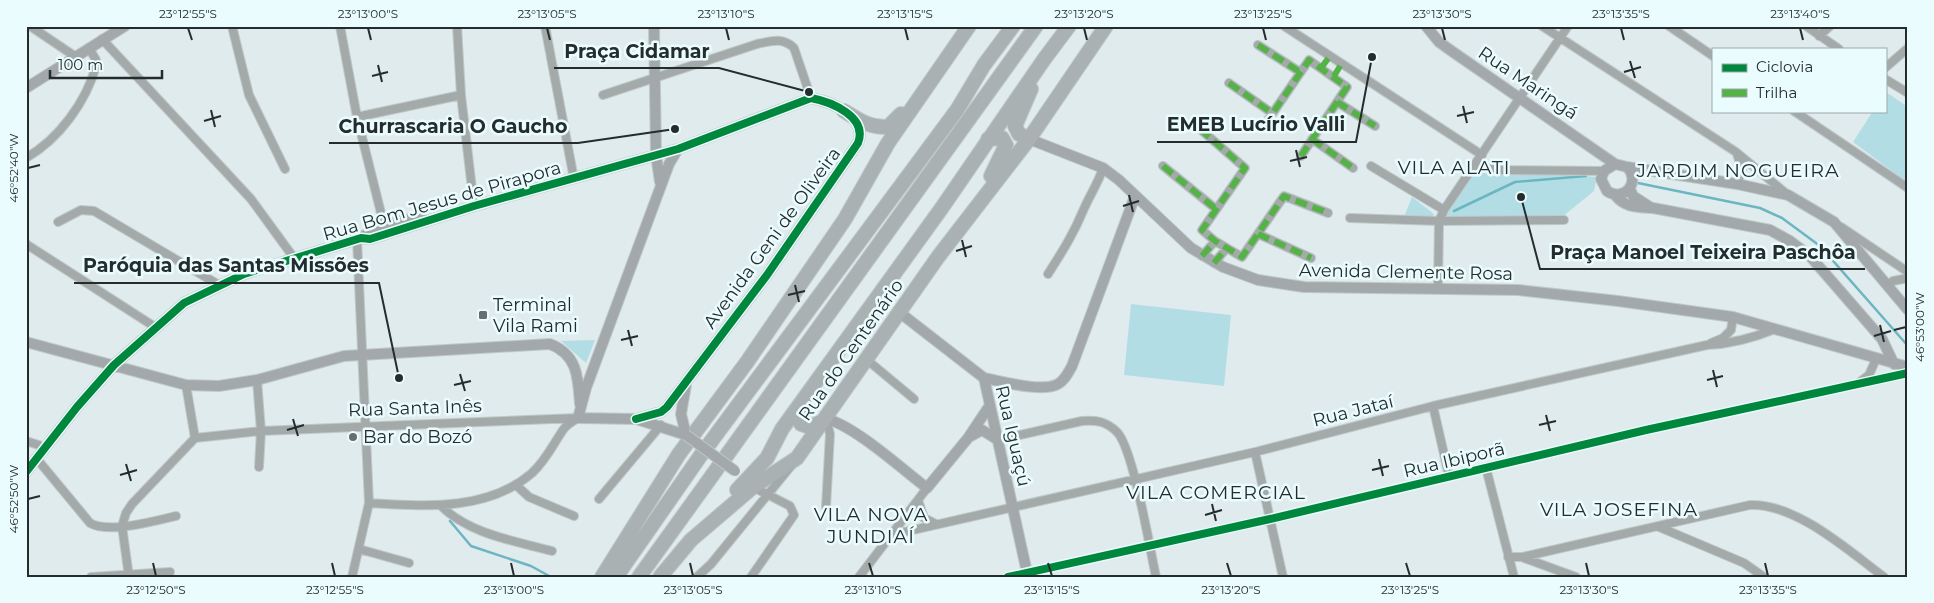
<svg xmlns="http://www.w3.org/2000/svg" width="1934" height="603" viewBox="0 0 1934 603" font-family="Montserrat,sans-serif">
<rect width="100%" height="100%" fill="#e0ebed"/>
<!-- green -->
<path fill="#b3dde4" d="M1886,92L1908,107V183L1853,142L1873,111H1885Z
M1476,170L1597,177L1594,191L1562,217L1444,219Z
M1412,197L1434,214L1433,216L1404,217Z
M1131,304L1231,315L1224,386L1124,375Z
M595,340L586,363L561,341Z"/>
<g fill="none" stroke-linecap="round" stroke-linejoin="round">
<!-- stream -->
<path stroke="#6cb6c2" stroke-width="2.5" d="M1638,183L1760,208L1782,218L1820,246L1908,346
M1454,211L1515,182L1586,176
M450,521L471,546L531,566L551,577"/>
<defs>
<path id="street" d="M30,26L76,57
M232,26L249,95L285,169
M340,26L357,117L385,229
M457,26L461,95L474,206
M545,26L574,179
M1284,26L1482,155
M1542,26L1736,152L1788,195
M1669,26L1713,56
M1806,26L1839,49
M1819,36L1830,26
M102,39L251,199L294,258
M1258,45L1300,72
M1885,68L1908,48
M1885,79L1908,93
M1229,83L1272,113
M603,95L757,44C771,41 783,37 794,48L811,98
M1337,102L1375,126
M1794,111L1908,188
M357,117L461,95
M1264,126L1309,60L1347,87L1301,156
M1200,129L1245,168L1202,230L1215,241L1242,257L1284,196L1328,213
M1312,139L1353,168
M1737,154L1742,169L1737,184
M26,158C59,139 86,102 96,66V60L89,48
M1163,166L1216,209
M1371,166L1444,210
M1475,166L1501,170L1604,171
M1350,218L1439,221L1564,220
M58,222L81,210L94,211L219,285
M1841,227L1908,272
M1258,234L1311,258
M26,244L155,327
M1202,256L1215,241
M1214,263L1226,249
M1048,274C1062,252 1073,235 1083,211C1089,196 1098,184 1103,168
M1887,285L1893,281L1908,278
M1438,288L1439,221L1444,210L1568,26
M1711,343L1723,338L1731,330L1733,317
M866,359L914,399
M257,380L261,431L259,467
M1860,382L1869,375L1876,359
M186,385L195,438
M1433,406L1449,476
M826,419L830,434L826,507
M195,438L261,431L578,418
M998,440L1082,421C1096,420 1106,421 1117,432C1133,448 1150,549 1156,577
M26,441L45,447
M1255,452L1283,577
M37,459L90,523C108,534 155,521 176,516
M1486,468L1514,577
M516,485L529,497L574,516
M599,499L661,425
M918,500L924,518L936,524
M369,503C423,506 487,512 532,473C546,460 552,446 563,430C566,425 573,421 578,418
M441,506C469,534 515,541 552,551
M122,526L126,513L132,504L195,438
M122,526L129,577
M1659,527L1744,563L1764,577
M891,535L1255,452L1433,406L1707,345C1731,344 1753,338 1775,329
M359,549L409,563
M1508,557H1522L1750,505C1796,503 1849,551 1884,577
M1524,558L1576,577
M91,577L170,572
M352,577L369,503L357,239
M697,577L711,564L791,466
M751,577L794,515L790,506L753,487
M859,577L927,488
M1008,577L1270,519L1646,430L1908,373"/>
<path id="secondary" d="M654,26L656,155L660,182
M1426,26L1439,42L1453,52L1615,164L1627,167C1641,181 1625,203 1607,191L1601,179L1604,171L1615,164
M26,88L125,26
M1029,139L1103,168L1119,180L1191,248L1223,267L1258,280L1304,287L1518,290L1618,301L1733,317L1908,367
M678,149L669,164L586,388L578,418L636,419L686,435
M1627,167L1737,184L1788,195L1834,222L1908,310
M1630,189L1633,196L1650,207
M1615,195C1625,208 1638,207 1653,208L1770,230L1790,241L1809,255L1882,339L1894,364
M361,238C376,226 407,216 426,220
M899,312L984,378L1028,577
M26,342L186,385L219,386L257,380L344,356L550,344C578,355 578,378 580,404
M984,378C1001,381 1042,393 1058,384C1065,380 1068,373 1072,366L1135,196
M826,419C854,425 903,470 927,488L968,438L990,405
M686,435L681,414L686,385
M969,437L982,430L998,440
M26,472L77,407L114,365L184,303L244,274L361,238L370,239L386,234L474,206L678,149L811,98C832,102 868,117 858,143L767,275L667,407L661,412L636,419"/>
<path id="highway" d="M844,111C859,120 870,128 888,127L901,114
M988,139L1002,138L1006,145L991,176
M1029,139L1019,134L1015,126L1031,89
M802,404L799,419L801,424L810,427L823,421
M737,490L767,458L782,429L941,209L1045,58L1069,26
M602,577L679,454L747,362L845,219L888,143L969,26
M616,577L701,455L957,110L984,65L1013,26
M639,577L1036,26
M660,577L691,540L753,487L797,458L938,257L1029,139L1106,26"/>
</defs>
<!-- street casing -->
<use href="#street" stroke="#bfc8ca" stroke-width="10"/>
<!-- secondary casing -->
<use href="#secondary" stroke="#bfc8ca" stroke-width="12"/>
<!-- highway casing -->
<use href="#highway" stroke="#bfc8ca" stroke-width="16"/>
<!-- street -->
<use href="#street" stroke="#a4aaaa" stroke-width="8"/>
<!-- secondary -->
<use href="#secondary" stroke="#a3a9aa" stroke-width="10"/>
<!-- highway -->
<use href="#highway" stroke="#a9b1b2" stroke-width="14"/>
<defs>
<path id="secondary-bridge" d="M686,435L735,471"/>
</defs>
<!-- secondary-bridge casing -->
<use href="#secondary-bridge" stroke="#bfc8ca" stroke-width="12" stroke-linecap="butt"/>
<!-- secondary-bridge -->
<use href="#secondary-bridge" stroke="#a3a9aa" stroke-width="10"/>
<!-- quiet -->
<path stroke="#55b246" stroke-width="6" stroke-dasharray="12 6" stroke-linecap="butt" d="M1258,45L1300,72
M1321,68L1330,56
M1334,76L1342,63
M1229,83L1272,113
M1337,102L1375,126
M1264,126L1309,60L1347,87L1301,156
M1200,129L1245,168L1202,230L1215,241L1242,257L1284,196L1328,213
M1312,139L1353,168
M1163,166L1216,209
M1258,234L1311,258
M1202,256L1215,241
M1214,263L1226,249"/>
<defs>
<path id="cycleway" d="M26,472L77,407L114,365L184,303L244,274L361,238L370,239L386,234L474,206L678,149L811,98C832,102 868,117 858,143L767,275L667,407L661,412L636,419
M1008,577L1270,519L1646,430L1908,373"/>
</defs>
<!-- cycleway casing -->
<use href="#cycleway" stroke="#ebfcfe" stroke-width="11"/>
<!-- cycleway -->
<use href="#cycleway" stroke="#00873e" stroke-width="8"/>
</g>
<!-- ticks -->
<path fill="none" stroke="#242c2d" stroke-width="2" d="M188,28L192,40M368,28L371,40M547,28L550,40M726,28L729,40M905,28L908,40M1084,28L1087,40M1263,28L1266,40M1442,28L1445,40M1621,28L1624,40M1800,28L1803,40M1630,61L1635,78M378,65L382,82M1624,72L1641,67M372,76L388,72M1463,106L1467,123M211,110L215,127M1457,116L1474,112M204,121L221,116M1296,150L1300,167M1290,161L1307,157M28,168L40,165M1129,195L1133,212M1123,206L1139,201M962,240L966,257M956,251L972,246M795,285L799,302M788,295L805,291M1880,325L1884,342M628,330L632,346M1894,330L1906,327M1874,336L1891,331M621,340L638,336M1713,370L1717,387M460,374L465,391M1707,380L1723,376M454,385L471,381M1546,415L1550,431M293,419L298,436M1539,425L1556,421M287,430L304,425M1379,459L1383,476M126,464L131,481M1372,470L1389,466M120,475L137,470M28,499L40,496M1212,504L1216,521M1205,515L1222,510M153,563L156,576M332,563L335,576M511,563L514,576M690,563L693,576M869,563L873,576M1048,563L1052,576M1227,563L1231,576M1406,563L1410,576M1586,563L1589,576M1765,563L1768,576"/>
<!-- markers -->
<g fill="#666f70" stroke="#ebfcfe" stroke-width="2">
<rect x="478" y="310" width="10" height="10" rx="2.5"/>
<circle cx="353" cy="437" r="5"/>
</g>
<g text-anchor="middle" stroke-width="5" stroke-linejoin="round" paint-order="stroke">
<!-- street labels -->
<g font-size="18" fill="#242c2d" stroke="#ebfcfe">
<text transform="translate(1528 83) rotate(34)" y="6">Rua Maringá</text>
<text transform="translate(442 201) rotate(-16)" y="6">Rua Bom Jesus de Pirapora</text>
<text transform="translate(772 238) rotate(-54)" y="6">Avenida Geni de Oliveira</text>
<text transform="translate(1406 272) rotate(1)" y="6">Avenida Clemente Rosa</text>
<text transform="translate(851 350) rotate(-55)" y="6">Rua do Centenário</text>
<text transform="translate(415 408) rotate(-2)" y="6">Rua Santa Inês</text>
<text transform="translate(1353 411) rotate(-14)" y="6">Rua Jataí</text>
<text transform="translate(1013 436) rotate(77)" y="6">Rua Iguaçú</text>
<text transform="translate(1454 460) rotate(-13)" y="6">Rua Ibiporã</text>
</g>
<!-- poi labels -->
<g font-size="18" fill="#242c2d" stroke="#ebfcfe" text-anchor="start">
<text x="493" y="311">Terminal<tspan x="493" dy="21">Vila Rami</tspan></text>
<text x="363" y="443">Bar do Bozó</text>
</g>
<!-- neighbourhood labels -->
<g font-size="19" letter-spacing="1" fill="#242c2d" stroke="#ebfcfe">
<text x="1454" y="174">VILA ALATI</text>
<text x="1738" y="177">JARDIM NOGUEIRA</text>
<text x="1216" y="499">VILA COMERCIAL</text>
<text x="1619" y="516">VILA JOSEFINA</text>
<text x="871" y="521">VILA NOVA<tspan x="871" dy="22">JUNDIAÍ</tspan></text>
</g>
</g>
<!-- callouts -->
<path fill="none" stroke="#242c2d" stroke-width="2" d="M809 92L719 68H554M1372 57L1356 142H1157M675 129L578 143H329M1521 197L1540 269H1865M399 378L379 283H74"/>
<g fill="#242c2d" stroke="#ebfcfe" stroke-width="2">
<circle cx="809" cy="92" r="5"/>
<circle cx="1372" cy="57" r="5"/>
<circle cx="675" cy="129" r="5"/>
<circle cx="1521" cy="197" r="5"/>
<circle cx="399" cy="378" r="5"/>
</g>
<g font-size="19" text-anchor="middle" font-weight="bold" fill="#242c2d" stroke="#ebfcfe" stroke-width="5" stroke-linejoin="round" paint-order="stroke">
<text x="637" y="58">Praça Cidamar</text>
<text x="1256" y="131">EMEB Lucírio Valli</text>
<text x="453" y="133">Churrascaria O Gaucho</text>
<text x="1703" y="259">Praça Manoel Teixeira Paschôa</text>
<text x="226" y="272">Paróquia das Santas Missões</text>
</g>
<!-- border -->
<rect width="1934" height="603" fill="none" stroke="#ebfcfe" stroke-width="55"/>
<!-- legend -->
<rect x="1712" y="48" width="175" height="65" fill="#ebfcfe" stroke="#9ba9aa"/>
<rect x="1722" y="64" width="25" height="8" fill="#00873e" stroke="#9ba9aa"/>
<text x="1756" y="72" font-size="15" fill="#242c2d">Ciclovia</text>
<rect x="1722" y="89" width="25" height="8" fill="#55b246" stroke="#9ba9aa"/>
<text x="1756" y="98" font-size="15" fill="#242c2d">Trilha</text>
<!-- scale -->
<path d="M50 70v8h112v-8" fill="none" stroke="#242c2d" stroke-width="2.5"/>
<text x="58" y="70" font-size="15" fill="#242c2d" stroke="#ebfcfe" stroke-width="4" paint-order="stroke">100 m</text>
<rect x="28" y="28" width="1878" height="548" fill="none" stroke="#242c2d" stroke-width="2"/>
<g font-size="12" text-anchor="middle" fill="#242c2d">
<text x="188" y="18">23°12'55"S</text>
<text x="368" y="18">23°13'00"S</text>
<text x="547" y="18">23°13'05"S</text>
<text x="726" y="18">23°13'10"S</text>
<text x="905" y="18">23°13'15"S</text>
<text x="1084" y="18">23°13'20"S</text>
<text x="1263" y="18">23°13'25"S</text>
<text x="1442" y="18">23°13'30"S</text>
<text x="1621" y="18">23°13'35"S</text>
<text x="1800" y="18">23°13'40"S</text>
<text transform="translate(14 168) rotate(-90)" y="4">46°52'40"W</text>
<text transform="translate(1920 327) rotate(-90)" y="4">46°53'00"W</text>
<text transform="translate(14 499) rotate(-90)" y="4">46°52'50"W</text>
<text x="156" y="594">23°12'50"S</text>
<text x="335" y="594">23°12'55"S</text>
<text x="514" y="594">23°13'00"S</text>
<text x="693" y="594">23°13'05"S</text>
<text x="873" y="594">23°13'10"S</text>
<text x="1052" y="594">23°13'15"S</text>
<text x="1231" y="594">23°13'20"S</text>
<text x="1410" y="594">23°13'25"S</text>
<text x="1589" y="594">23°13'30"S</text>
<text x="1768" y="594">23°13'35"S</text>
</g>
</svg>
